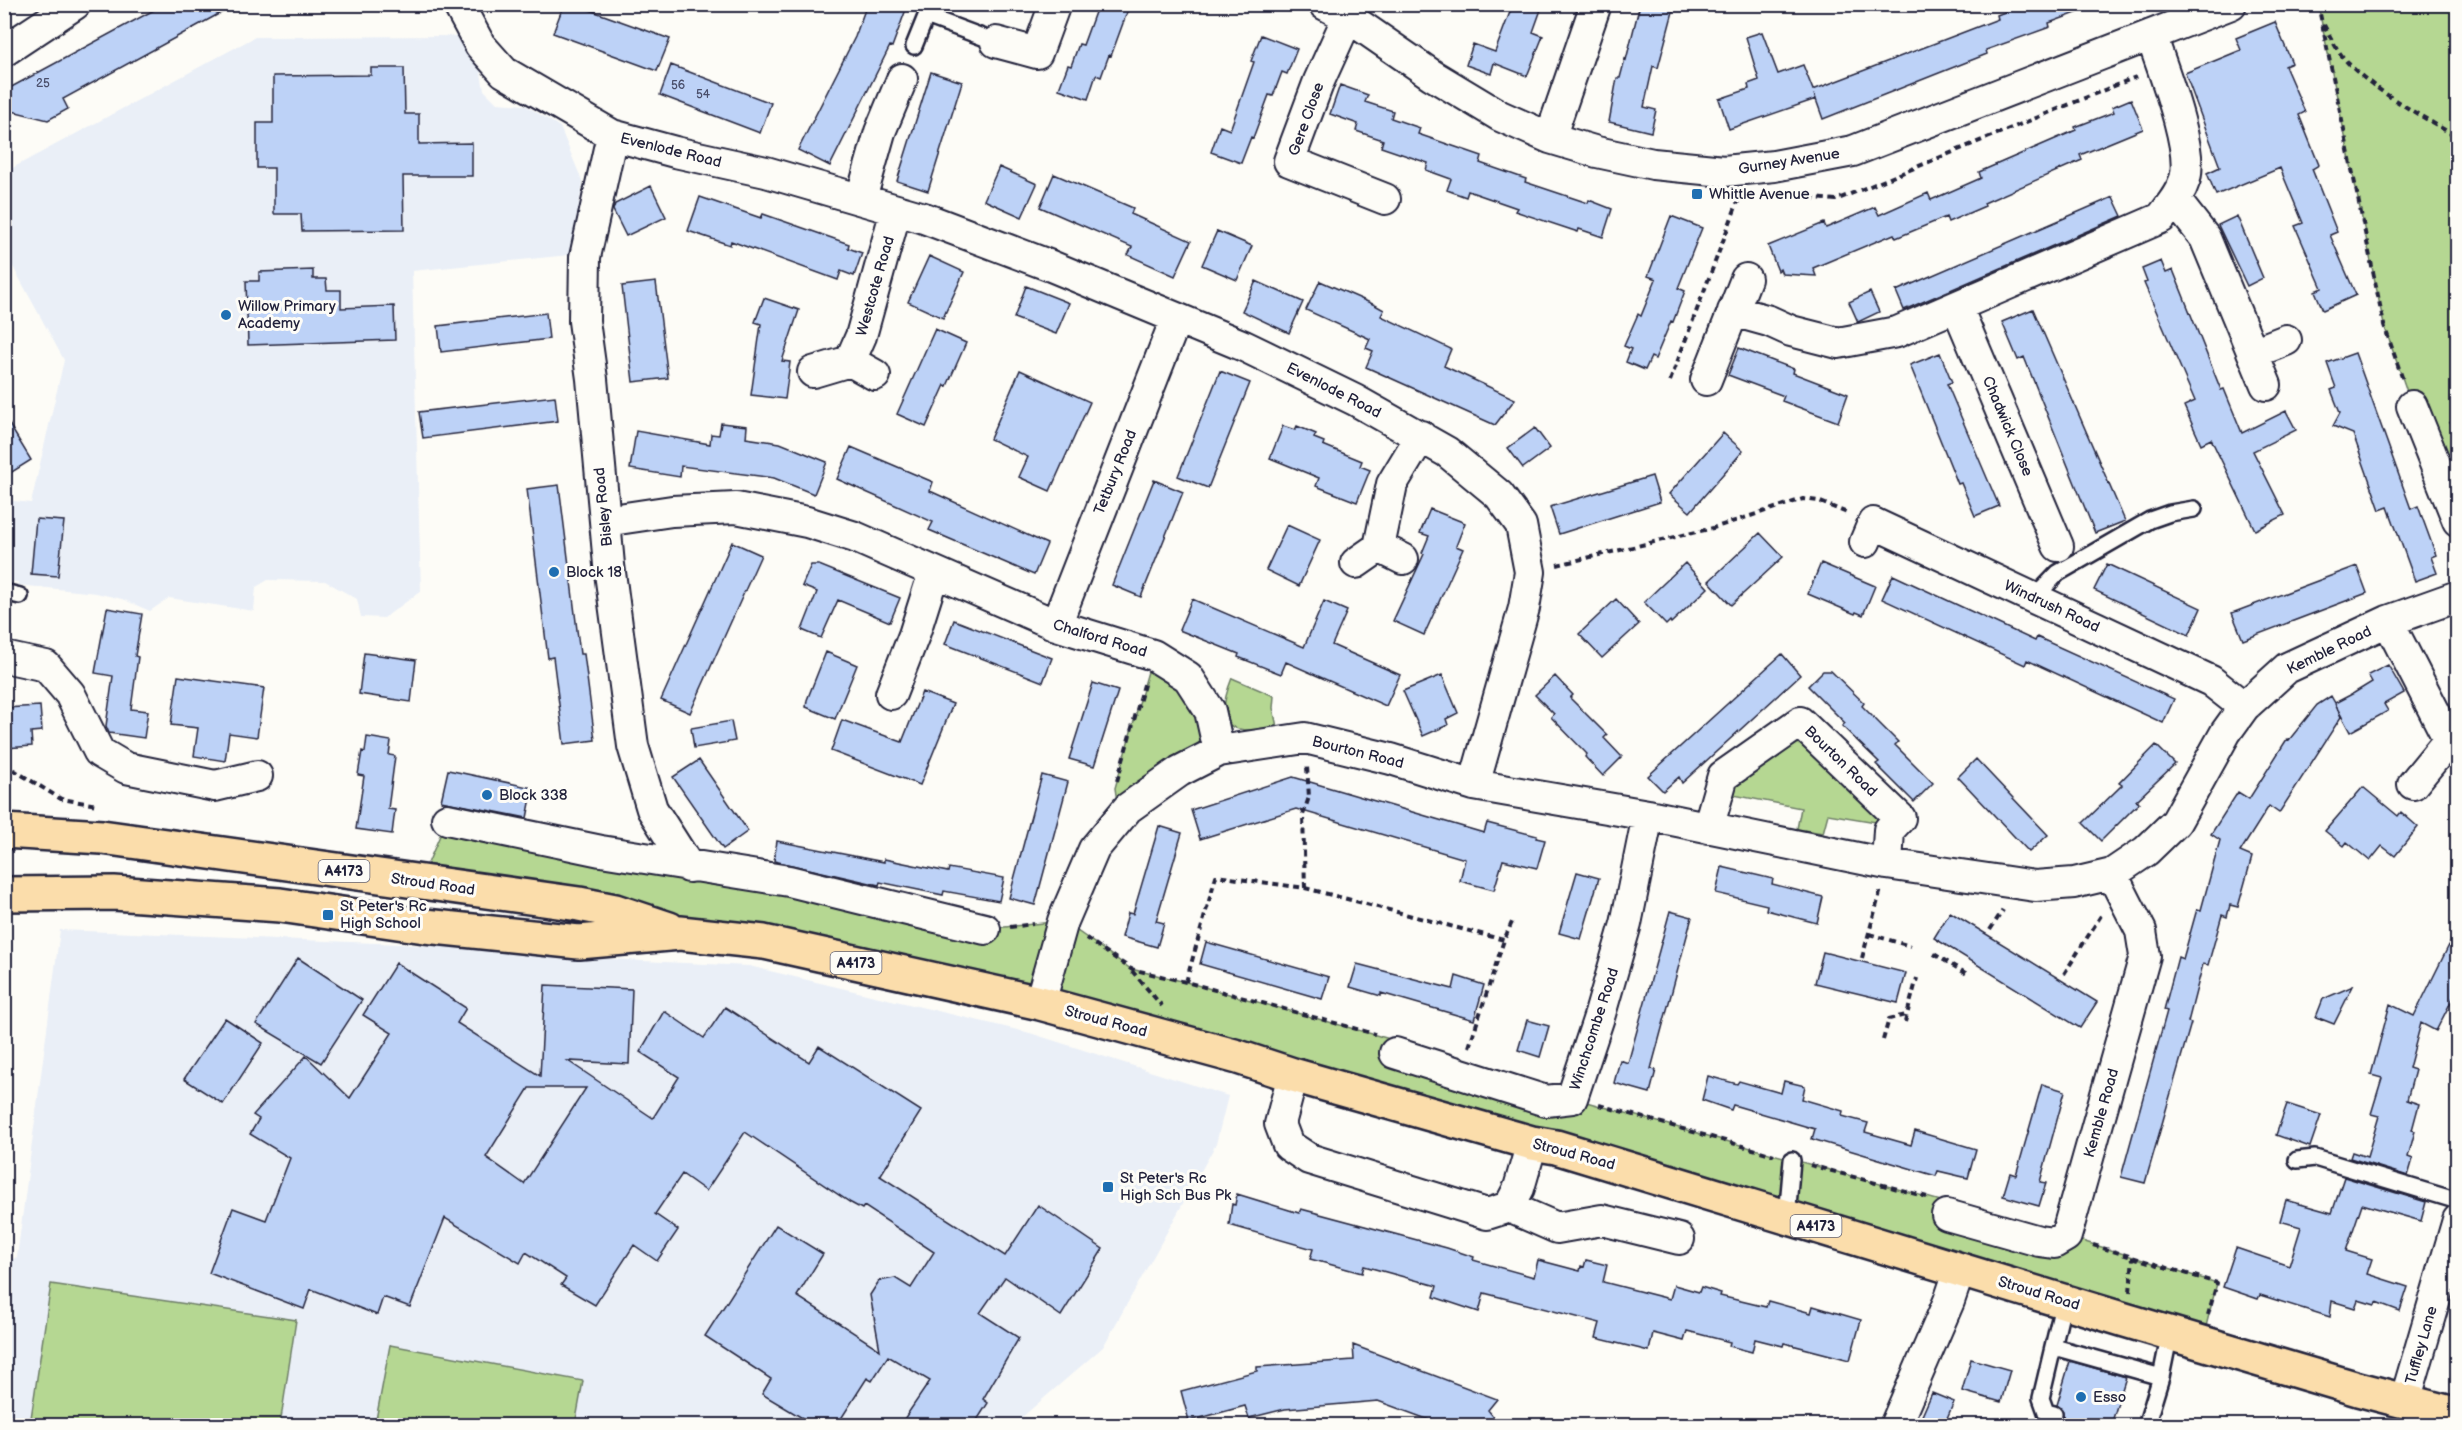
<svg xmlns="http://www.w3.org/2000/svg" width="2462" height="1430" viewBox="0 0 2462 1430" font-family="'Balsamiq Sans',sans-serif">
<rect width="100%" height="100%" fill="#fdfcf7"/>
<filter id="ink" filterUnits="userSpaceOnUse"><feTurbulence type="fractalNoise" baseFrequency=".0167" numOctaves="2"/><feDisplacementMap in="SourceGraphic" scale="12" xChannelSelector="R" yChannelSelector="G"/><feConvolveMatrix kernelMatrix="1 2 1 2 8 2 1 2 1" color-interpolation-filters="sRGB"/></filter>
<g filter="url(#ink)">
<!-- built -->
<path fill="#eaeff7" d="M458,36L479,62L484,90L497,103L525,105L560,127L583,183L569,255L412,271L421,591L384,618L361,617L357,599L325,581L268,580L256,587L254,611L169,598L150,611L122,599L96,593L18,585V582L5,581V500L31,503L64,360L5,252V172L255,37Z
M60,930L400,944L642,961L749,966L1030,1033L1228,1096L1216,1144L1103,1347L1013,1425H5L4,1263L17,1257Z"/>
<!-- green -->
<path fill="#b5d792" stroke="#6c7c66" stroke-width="1.5" d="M2318,5H2457V521L2412,406L2384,325Z
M1149,668L1193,699L1203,738L1192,750L1118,808L1115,788Z
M1232,678L1274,696L1273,708L1277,727C1230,736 1212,728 1232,678Z
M1801,726L1895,818L1882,823L1828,814L1823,833L1797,829L1801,808L1734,795L1728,816L1720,814L1728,790Z
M447,819L985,929L1063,921L1131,969L1186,982L1465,1060L1572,1098L2066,1236L2217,1283L2202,1342L1293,1075L420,882Z
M51,1284L296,1320L280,1425H30Z
M390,1345L583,1381L575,1425H375Z"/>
<!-- building -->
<path fill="#bdd2f7" stroke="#22223b" stroke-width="1.5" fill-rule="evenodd" d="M165,4H237L63,99L68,109L48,120L4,109V91Z
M564,4H589L587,9L670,39L657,71L553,33Z
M867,4H908L892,47L890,46L830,166L798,150L855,37Z
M1098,4H1130L1111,56L1109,55L1101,77L1096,75L1088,99L1059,89L1068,65L1071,66L1079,44L1083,45Z
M1513,4H1543L1533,32L1543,36L1527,76L1494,63L1491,74L1466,65L1473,44L1495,52Z
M1640,4H1675L1658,68L1653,66L1644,107L1656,110L1651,132L1609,122L1617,78H1620L1625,59L1626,60Z
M2025,4H2093V7L2049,23L2050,27L1986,50L1987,54L1823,119L1814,94L1816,99L1729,129L1719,99L1749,89L1748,84L1759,80L1746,37L1762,32L1778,74L1803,65L1813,90L1998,19L1997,15Z
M2275,22L2292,63L2285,66L2305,112L2299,115L2319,165L2312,169L2337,232L2330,235L2356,295L2323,310L2315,291L2322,288L2295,226L2303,223L2280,168L2216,195L2207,173L2220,167L2185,73L2241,50L2236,38Z
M1261,35L1297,49L1287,74L1282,72L1273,96L1269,95L1253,138L1251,137L1241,163L1211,152L1220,126L1230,130L1254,62L1251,61Z
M671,65L771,103L760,133L660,95Z
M371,68H404L405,114H419V144L472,143V176H403L404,230L302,231L301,214H274V168H257V123H273V76L371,75Z
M931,72L962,82L928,191L897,181Z
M1340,85L1368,95L1365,102L1393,111L1391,118L1420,128L1418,134L1482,156L1480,163L1526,179L1525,182L1588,203L1589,200L1612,209L1603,237L1579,229L1578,232L1515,211L1517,208L1468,191L1466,197L1447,190L1451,179L1426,170L1428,163L1381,147L1383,140L1356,131L1358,124L1330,114Z
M2131,99L2143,129L2080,155L2082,160L1984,203L1985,206L1948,222L1946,217L1896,238L1894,234L1813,268L1816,276L1782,274L1780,269L1778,271L1768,246L1824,223L1826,228L1875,207L1879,215L1928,193L1931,200L1981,178L1979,172L2076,130L2075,127L2114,112L2112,107Z
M999,167L1037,184L1022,217L984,200Z
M1054,174L1133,208L1131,214L1191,241L1175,276L1128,255L1132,247L1040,207Z
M651,186L666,217L626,236L613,210L615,204Z
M700,197L761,218L763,214L849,244L848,248L862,253L854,276L841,271L838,280L731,241L730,245L688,231Z
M2113,197L2122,216L1904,310L1896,291Z
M1671,216L1702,228L1678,288L1685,291L1673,322L1671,321L1655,359L1651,357L1645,370L1626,362L1631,349L1624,346L1638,314L1641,316L1656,279L1648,276Z
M2237,216L2263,278L2247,286L2218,225Z
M1217,231L1252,246L1237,280L1202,265Z
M929,256L964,272L943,318L908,302Z
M2161,261L2166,273L2173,270L2221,390L2224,389L2242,433L2286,411L2296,430L2253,451L2285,515L2255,530L2211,439L2201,444L2184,406L2195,401L2144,283L2147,282L2142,269Z
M313,270V279H326L327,290H341V308L394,306L395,340L248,345L246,281H259V272Z
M1256,281L1303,302L1289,333L1242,311Z
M1320,281L1375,305L1384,310L1381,316L1451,349L1444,366L1515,399L1495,425L1366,367L1373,351L1366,348L1370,339L1306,310Z
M656,282L668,378L633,382L622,286Z
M1026,286L1069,303L1056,334L1014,318Z
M1870,292L1879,312L1858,322L1849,302Z
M764,298L799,310L782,361L790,362L785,399L751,395L761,324L755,322Z
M2033,309L2125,521L2095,533L2024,357L2018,360L2002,322Z
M546,313L549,339L441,352L438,326Z
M935,329L966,343L947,386L945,385L926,427L897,414Z
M1739,348L1794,369L1793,373L1848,394L1838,422L1782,401L1784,396L1728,375Z
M1940,353L1952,382L1947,384L1999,506L1975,516L1961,483L1958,484L1910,365Z
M2355,353L2411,509L2418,506L2436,555L2431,557L2437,573L2415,581L2388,507L2380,510L2353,434L2333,426L2340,413L2331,390L2336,388L2327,363Z
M1020,370L1090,402L1050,491L1019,477L1028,457L990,439Z
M1220,371L1250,383L1208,488L1178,476Z
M555,396L558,421L423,438L419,412Z
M4,416L31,460L4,477Z
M721,423L747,426L746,438L780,443L827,462L814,494L774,478L681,466L680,477L630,469L636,431L710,444L711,434L719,435Z
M1283,426L1295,430L1297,426L1316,434L1314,438L1324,442L1323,445L1362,461L1360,466L1370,470L1357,502L1316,486L1319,478L1270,458Z
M1535,428L1550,448L1523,468L1508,448Z
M1723,433L1743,451L1690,512L1669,494Z
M851,447L933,482L930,491L1047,544L1034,575L929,530L933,522L837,479Z
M1652,476L1660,502L1559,534L1550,507Z
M1154,480L1183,492L1141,597L1112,585Z
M559,485L580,654H584L595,740L564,744L553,657L548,658L527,489Z
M1430,509L1465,523L1456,546L1463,549L1424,635L1393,621L1424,554L1422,553L1429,536L1420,533Z
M36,519L64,521L58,576L31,574Z
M1287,525L1320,540L1299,586L1266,570Z
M1760,533L1783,557L1731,605L1709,581Z
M732,542L761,555L690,713L661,700Z
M1685,563L1708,588L1671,623L1670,621L1666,625L1644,602Z
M1821,563L1875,586L1863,615L1856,612L1855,614L1808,594Z
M2107,564L2201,608L2189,635L2094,590Z
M811,565H819L900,598L890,622L838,600L821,638L802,630L817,592L802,586Z
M2357,566L2367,593L2243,640L2232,613Z
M1893,575L2035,641L2037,637L2174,699L2163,723L2027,660L2025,665L1882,599Z
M1192,599L1304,647L1324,601L1347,611L1332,645L1400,675L1386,706L1286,662L1281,674L1238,657L1239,654L1179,630Z
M1616,599L1639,624L1602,658L1579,634Z
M107,608L142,614L135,656L138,657L131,709L148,711L144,738L109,733L106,726L113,676L95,673Z
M954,620L1052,658L1043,682L945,644Z
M826,652L857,665L835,719L806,707L807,700Z
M364,653L416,660L411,702L359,694Z
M1782,654L1800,675L1682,783L1679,777L1663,791L1648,776Z
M2388,665L2404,693L2384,704L2388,711L2350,732L2335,704L2341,717L2279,813L2269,806L2240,852L2252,857L2238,907L2230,905L2227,917L2222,915L2208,965L2203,964L2188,1022L2191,1023L2145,1183L2121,1177L2167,1011L2164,1010L2178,957L2183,959L2197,909L2201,910L2220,840L2211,834L2238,792L2249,799L2287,739L2289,740L2317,705L2331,696L2335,703L2354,693L2372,682L2368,675Z
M1823,671H1831L1864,703L1862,706L1898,742L1895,745L1933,783L1914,802L1876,764L1879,762L1842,726L1845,723L1808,686Z
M1442,675L1458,713L1446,719L1448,725L1423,736L1403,691Z
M178,676L264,688L257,737L229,733L225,761L194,756L198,728L171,725Z
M1555,676L1573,695L1570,698L1607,735L1604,738L1622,757L1603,776L1585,757L1587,754L1551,717L1554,714L1535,695Z
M1093,683L1118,691L1094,766L1069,759Z
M922,692L953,704L920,785L831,751L842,720L902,742Z
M40,706L42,731L31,732L32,746L6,748L4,708Z
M731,721L735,741L694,748L691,728Z
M367,737L391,741L389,755L395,756L388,809L395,810L392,834L356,829L364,776L358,775L362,751L365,752Z
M2156,745L2175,764L2136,801L2139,803L2101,841L2083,823L2122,785L2119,783Z
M1976,759L2048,835L2029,852L1958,777Z
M699,760L748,831L723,849L673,777Z
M448,770L533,788L527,818L441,801Z
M1042,775L1068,782L1035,905L1009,898Z
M1293,777L1484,833L1487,823L1537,836L1536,838L1545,840L1537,868L1503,860L1494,890L1460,881L1465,859L1296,809L1200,839L1191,810Z
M2363,787L2398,816L2401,812L2418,827L2395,856L2382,846L2370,861L2347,842L2344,846L2325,831Z
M1159,826L1182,833L1156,921L1164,923L1157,947L1122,937L1128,913L1133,914Z
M777,841L884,862V859L948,872L949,868L1004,878L999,901L944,891L943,895L880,882L879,885L774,861Z
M1722,867L1773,879L1772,884L1823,897L1817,923L1766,910L1767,905L1716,893Z
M1577,872L1599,878L1581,939L1559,933Z
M1670,911L1692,917L1651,1069L1656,1070L1650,1093L1614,1083L1620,1060L1628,1063Z
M1950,912L2097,1002L2080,1028L1934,938Z
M2457,929V990L2436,1031L2421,1023L2409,1068L2415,1070L2407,1100L2419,1104L2412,1130L2415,1131L2408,1157L2413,1159L2408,1176L2350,1158L2352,1152L2367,1157L2379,1116L2371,1114L2382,1078L2371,1075L2390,1004L2414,1016Z
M1206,942L1329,977L1322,999L1200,964Z
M1823,952L1906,973L1898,1003L1815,983Z
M298,958L362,1000L321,1063L256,1024Z
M396,963L466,1008L457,1023L540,1076L545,985L632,989L629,1064L568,1061L653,1118L679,1077L640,1052L664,1011L704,1038L725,1007L809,1062L819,1046L921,1111L880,1176L1005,1256L1038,1205L1103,1249L1061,1316L1005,1277L980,1313L1019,1338L983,1399L988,1403L974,1425H900L930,1381L888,1356L872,1381L867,1378L837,1425H814L762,1394L771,1379L705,1336L776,1225L823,1254L797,1296L880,1350L870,1295L879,1281L895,1278L911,1288L934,1252L864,1206L862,1209L851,1203L745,1132L706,1191L682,1174L655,1214L678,1230L657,1261L634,1245L595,1305L561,1285L566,1278L526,1252L520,1263L445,1218L410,1307L383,1297L377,1315L311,1289L304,1309L209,1273L233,1208L266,1220L290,1158L250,1134L259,1119L253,1115L306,1056L350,1098L392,1033L363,1015ZM529,1088H586L524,1184L486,1157Z
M1357,964L1453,989L1456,976L1484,985L1474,1020L1381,993V996L1350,987Z
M2353,986L2334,1024L2316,1017L2323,999Z
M225,1018L263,1043L223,1104L184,1079Z
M1527,1020L1549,1026L1540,1057L1518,1050Z
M1708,1076L1737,1084L1739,1081L1781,1093L1784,1081L1805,1086L1802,1099L1843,1111L1842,1116L1868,1123L1865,1132L1911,1145L1915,1131L1976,1149L1968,1178L1938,1171L1936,1176L1812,1139L1815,1129L1733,1105L1731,1110L1702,1100Z
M2042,1084L2065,1091L2040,1182L2046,1183L2039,1206L2003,1196L2010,1173L2016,1175Z
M2287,1104L2321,1115L2310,1147L2276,1135Z
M2344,1177L2426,1202L2421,1221L2362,1204L2346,1251L2372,1259L2367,1274L2408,1287L2400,1311L2376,1302L2375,1305L2358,1300L2355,1308L2332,1301L2330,1317L2260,1295L2258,1299L2223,1287L2236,1248L2289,1266L2301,1227L2280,1221L2286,1200L2332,1213Z
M1237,1194L1299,1213L1301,1209L1447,1248L1474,1257L1473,1260L1534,1277L1538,1260L1580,1271L1581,1266L1584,1267L1586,1260L1607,1265L1603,1282L1670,1299L1674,1285L1699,1292L1701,1287L1721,1293L1720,1296L1766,1307L1768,1301L1811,1313L1813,1306L1861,1320L1850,1360L1784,1343L1783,1346L1755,1339L1752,1352L1729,1346L1730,1342L1687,1331L1684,1341L1653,1333L1649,1351L1596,1338L1600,1323L1484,1293L1479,1312L1434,1297L1437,1286L1364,1266L1362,1273L1310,1259L1313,1249L1229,1225L1232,1204L1235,1205Z
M1353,1345L1497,1399L1488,1410L1500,1425H1443L1378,1401L1285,1409L1249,1418L1245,1406L1189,1421L1181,1391L1257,1371V1367L1354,1360Z
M1971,1359L2010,1370L2001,1402L1962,1391Z
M2070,1361L2126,1377L2111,1425H2051L2061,1421L2063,1417V1411L2057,1405Z
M1932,1393L1954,1402L1944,1425H1918Z"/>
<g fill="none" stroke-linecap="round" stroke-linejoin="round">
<defs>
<path id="lane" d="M926,16L996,42
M914,46L931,4
M4,592L20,596
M2035,597L2058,573L2150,520L2170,513L2194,509
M2297,1160L2315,1158L2458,1201
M1787,1217L1792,1160
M2054,1347L2161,1377
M2054,1414L2046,1412L2041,1398L2064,1301
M2146,1426L2161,1377L2170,1333"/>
<path id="street" d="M458,4L480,45L504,72L612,135L675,152L766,172L924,218L1051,266L1244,346L1355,400L1447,452L1499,495L1521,525L1530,572L1524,608L1474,785
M1324,4L1348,17L1432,75L1500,116L1550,138L1597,152L1653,164L1724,171L1774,166L1853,151L2231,4
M1348,17L1319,81L1289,161L1385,199
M996,42L1037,53L1055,4
M4,51L75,4
M612,135L585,257L584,321L592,379L609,565L633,746L652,809L689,867
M1550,138L1596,4
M861,199L880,132L902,79
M2176,201L2205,238L2266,385
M1957,307L2058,546
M1733,311L1769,321L1791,331L1838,343L1897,332L2161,218C2170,206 2180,195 2185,179C2194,147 2162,68 2151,35
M2253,353L2286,340
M850,361L861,336L896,210
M813,372L850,361L875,375
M1706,380L1746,279
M2412,406L2458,521
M605,521L672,511L736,508L807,522L855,537L1056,625L1153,655L1188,677L1210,711L1219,751
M1865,542L1873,523L2211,681L2244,707
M1379,547L1392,484L1421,436
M1356,563L1379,547L1403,559
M2388,621L2449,740L2458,744
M1056,625L1176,319
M4,657L46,666L70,694L99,752L126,768L215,786L257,776
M891,694L914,635L934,572
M2413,784L2449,740
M447,819L601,851L789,881L985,929
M1708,828L1723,776L1800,722L1900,818L1889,830L1887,864
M1040,1003L1063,921L1094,849L1128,808L1180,771L1219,751L1305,738L1391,759L1474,785L1648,815L1887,864L2035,886L2074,883L2112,874L2146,851L2176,822L2226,732L2244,707L2287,668L2388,621L2458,596
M1395,1053L1546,1101L1572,1098L1600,1014L1626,924L1648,815
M1293,1075L1280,1124L1288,1145L1309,1159L1487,1214L1509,1207L1557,1228L1602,1220L1679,1239
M1509,1207L1519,1188L1532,1143
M1947,1215L2039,1241L2054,1243L2066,1236L2145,956L2141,931L2112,874
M2405,1401L2458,1220
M1895,1426L1949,1301L1960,1269"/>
<path id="primary" d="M4,831L102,837L579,904L615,911L669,929
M4,894L114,893L280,905L425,926L579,942L680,933L764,942L1040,1003L1238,1057L1293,1075L1532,1143L1556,1147L2125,1320L2358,1389L2458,1415"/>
</defs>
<!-- lane casing -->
<use href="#lane" stroke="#22223b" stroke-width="20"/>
<!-- street casing -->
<use href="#street" stroke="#22223b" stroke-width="34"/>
<!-- primary casing -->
<use href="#primary" stroke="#22223b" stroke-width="38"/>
<!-- path -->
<path stroke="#22223b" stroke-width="4" stroke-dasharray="6 4.5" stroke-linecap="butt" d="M2318,4L2384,325L2403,380
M2324,25C2331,38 2338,53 2349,64C2378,94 2423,116 2458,138
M1778,195L1836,200L2136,77
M1670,381L1740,196
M2450,424L2458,418
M1557,565L1713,528L1803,499L1818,501L1847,513
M4,764L61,799L97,805
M1117,781L1145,681
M1305,888L1303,815L1309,797L1307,766
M1010,927L1033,924
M1990,930L2003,910
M1869,934L1910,946
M1086,938L1131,969L1186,982L1375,1034
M1934,954L1967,974
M1862,958L1881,889
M1132,971L1162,1006
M2064,974L2102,914
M1186,982L1216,876L1305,888L1504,940
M1905,1022L1917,978
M1883,1040L1889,1019L1906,1015
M1469,1047L1504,940L1513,920
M1599,1105L1774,1155
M1810,1165L1927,1197
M2093,1245L2217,1283L2208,1315
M2130,1292L2133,1257"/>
<!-- lane -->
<use href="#lane" stroke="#fdfcf7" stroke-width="15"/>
<!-- street -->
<use href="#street" stroke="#fdfcf7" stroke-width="30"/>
<!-- primary -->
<use href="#primary" stroke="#fbddab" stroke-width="33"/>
</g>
</g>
<!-- markers -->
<g fill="#1f6fb2" stroke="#fdfcf7" stroke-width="2">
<rect x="1691" y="188" width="12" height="12" rx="3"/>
<circle cx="226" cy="315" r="6"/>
<circle cx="554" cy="572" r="6"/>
<circle cx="487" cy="795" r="6"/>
<rect x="322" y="909" width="12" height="12" rx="3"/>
<rect x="1102" y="1181" width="12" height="12" rx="3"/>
<circle cx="2081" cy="1397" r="6"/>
</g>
<g text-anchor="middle" stroke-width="6" stroke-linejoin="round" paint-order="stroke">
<!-- number labels -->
<g font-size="12" fill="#494e6a">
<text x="43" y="87">25</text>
<text x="678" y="89">56</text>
<text x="703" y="98">54</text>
</g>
<!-- shield labels -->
<g fill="#fdfcf7" stroke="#646373" stroke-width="1.5">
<rect x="318.5" y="860" width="51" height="22" rx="4.5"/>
<rect x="830.5" y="952" width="51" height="22" rx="4.5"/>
<rect x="1790.5" y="1215" width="51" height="22" rx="4.5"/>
</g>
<g font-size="14" font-weight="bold" fill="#22223b">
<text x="344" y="876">A4173</text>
<text x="856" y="968">A4173</text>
<text x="1816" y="1231">A4173</text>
</g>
<!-- street labels -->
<g font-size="15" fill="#22223b" stroke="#fdfcf7">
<text transform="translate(1306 119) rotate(-70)" y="5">Gere Close</text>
<text transform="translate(671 150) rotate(14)" y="5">Evenlode Road</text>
<text transform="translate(1789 161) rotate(-9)" y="5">Gurney Avenue</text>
<text transform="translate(875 286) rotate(-74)" y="5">Westcote Road</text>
<text transform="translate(1334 390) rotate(27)" y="5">Evenlode Road</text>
<text transform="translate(2008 426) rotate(67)" y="5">Chadwick Close</text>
<text transform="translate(1115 472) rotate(-68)" y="5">Tetbury Road</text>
<text transform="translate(603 507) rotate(-96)" y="5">Bisley Road</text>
<text transform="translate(2052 606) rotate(25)" y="5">Windrush Road</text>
<text transform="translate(1100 638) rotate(17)" y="5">Chalford Road</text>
<text transform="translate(2329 650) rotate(-26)" y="5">Kemble Road</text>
<text transform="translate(1358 752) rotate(14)" y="5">Bourton Road</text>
<text transform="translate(1841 761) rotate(44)" y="5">Bourton Road</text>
<text transform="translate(433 884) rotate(8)" y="5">Stroud Road</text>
<text transform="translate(1106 1021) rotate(15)" y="5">Stroud Road</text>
<text transform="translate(1594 1029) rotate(-72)" y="5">Winchcombe Road</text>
<text transform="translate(2101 1113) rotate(-74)" y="5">Kemble Road</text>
<text transform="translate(1574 1154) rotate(15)" y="5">Stroud Road</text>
<text transform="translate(2039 1293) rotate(17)" y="5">Stroud Road</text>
<text transform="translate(2421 1345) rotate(-74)" y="5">Tuffley Lane</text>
</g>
<!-- poi labels -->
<g font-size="15" fill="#22223b" stroke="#fdfcf7" text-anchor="start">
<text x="1709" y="199">Whittle Avenue</text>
<text x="238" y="311">Willow Primary<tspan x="238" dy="17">Academy</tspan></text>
<text x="566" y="577">Block 18</text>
<text x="499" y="800">Block 338</text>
<text x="340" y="911">St Peter's Rc<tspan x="340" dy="17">High School</tspan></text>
<text x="1120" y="1183">St Peter's Rc<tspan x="1120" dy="17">High Sch Bus Pk</tspan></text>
<text x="2093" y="1402">Esso</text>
</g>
</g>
<!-- margin -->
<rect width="2462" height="1430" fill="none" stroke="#fdfcf7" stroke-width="24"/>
<rect x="12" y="12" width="2438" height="1406" fill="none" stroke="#22223b" stroke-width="2" filter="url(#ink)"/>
</svg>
